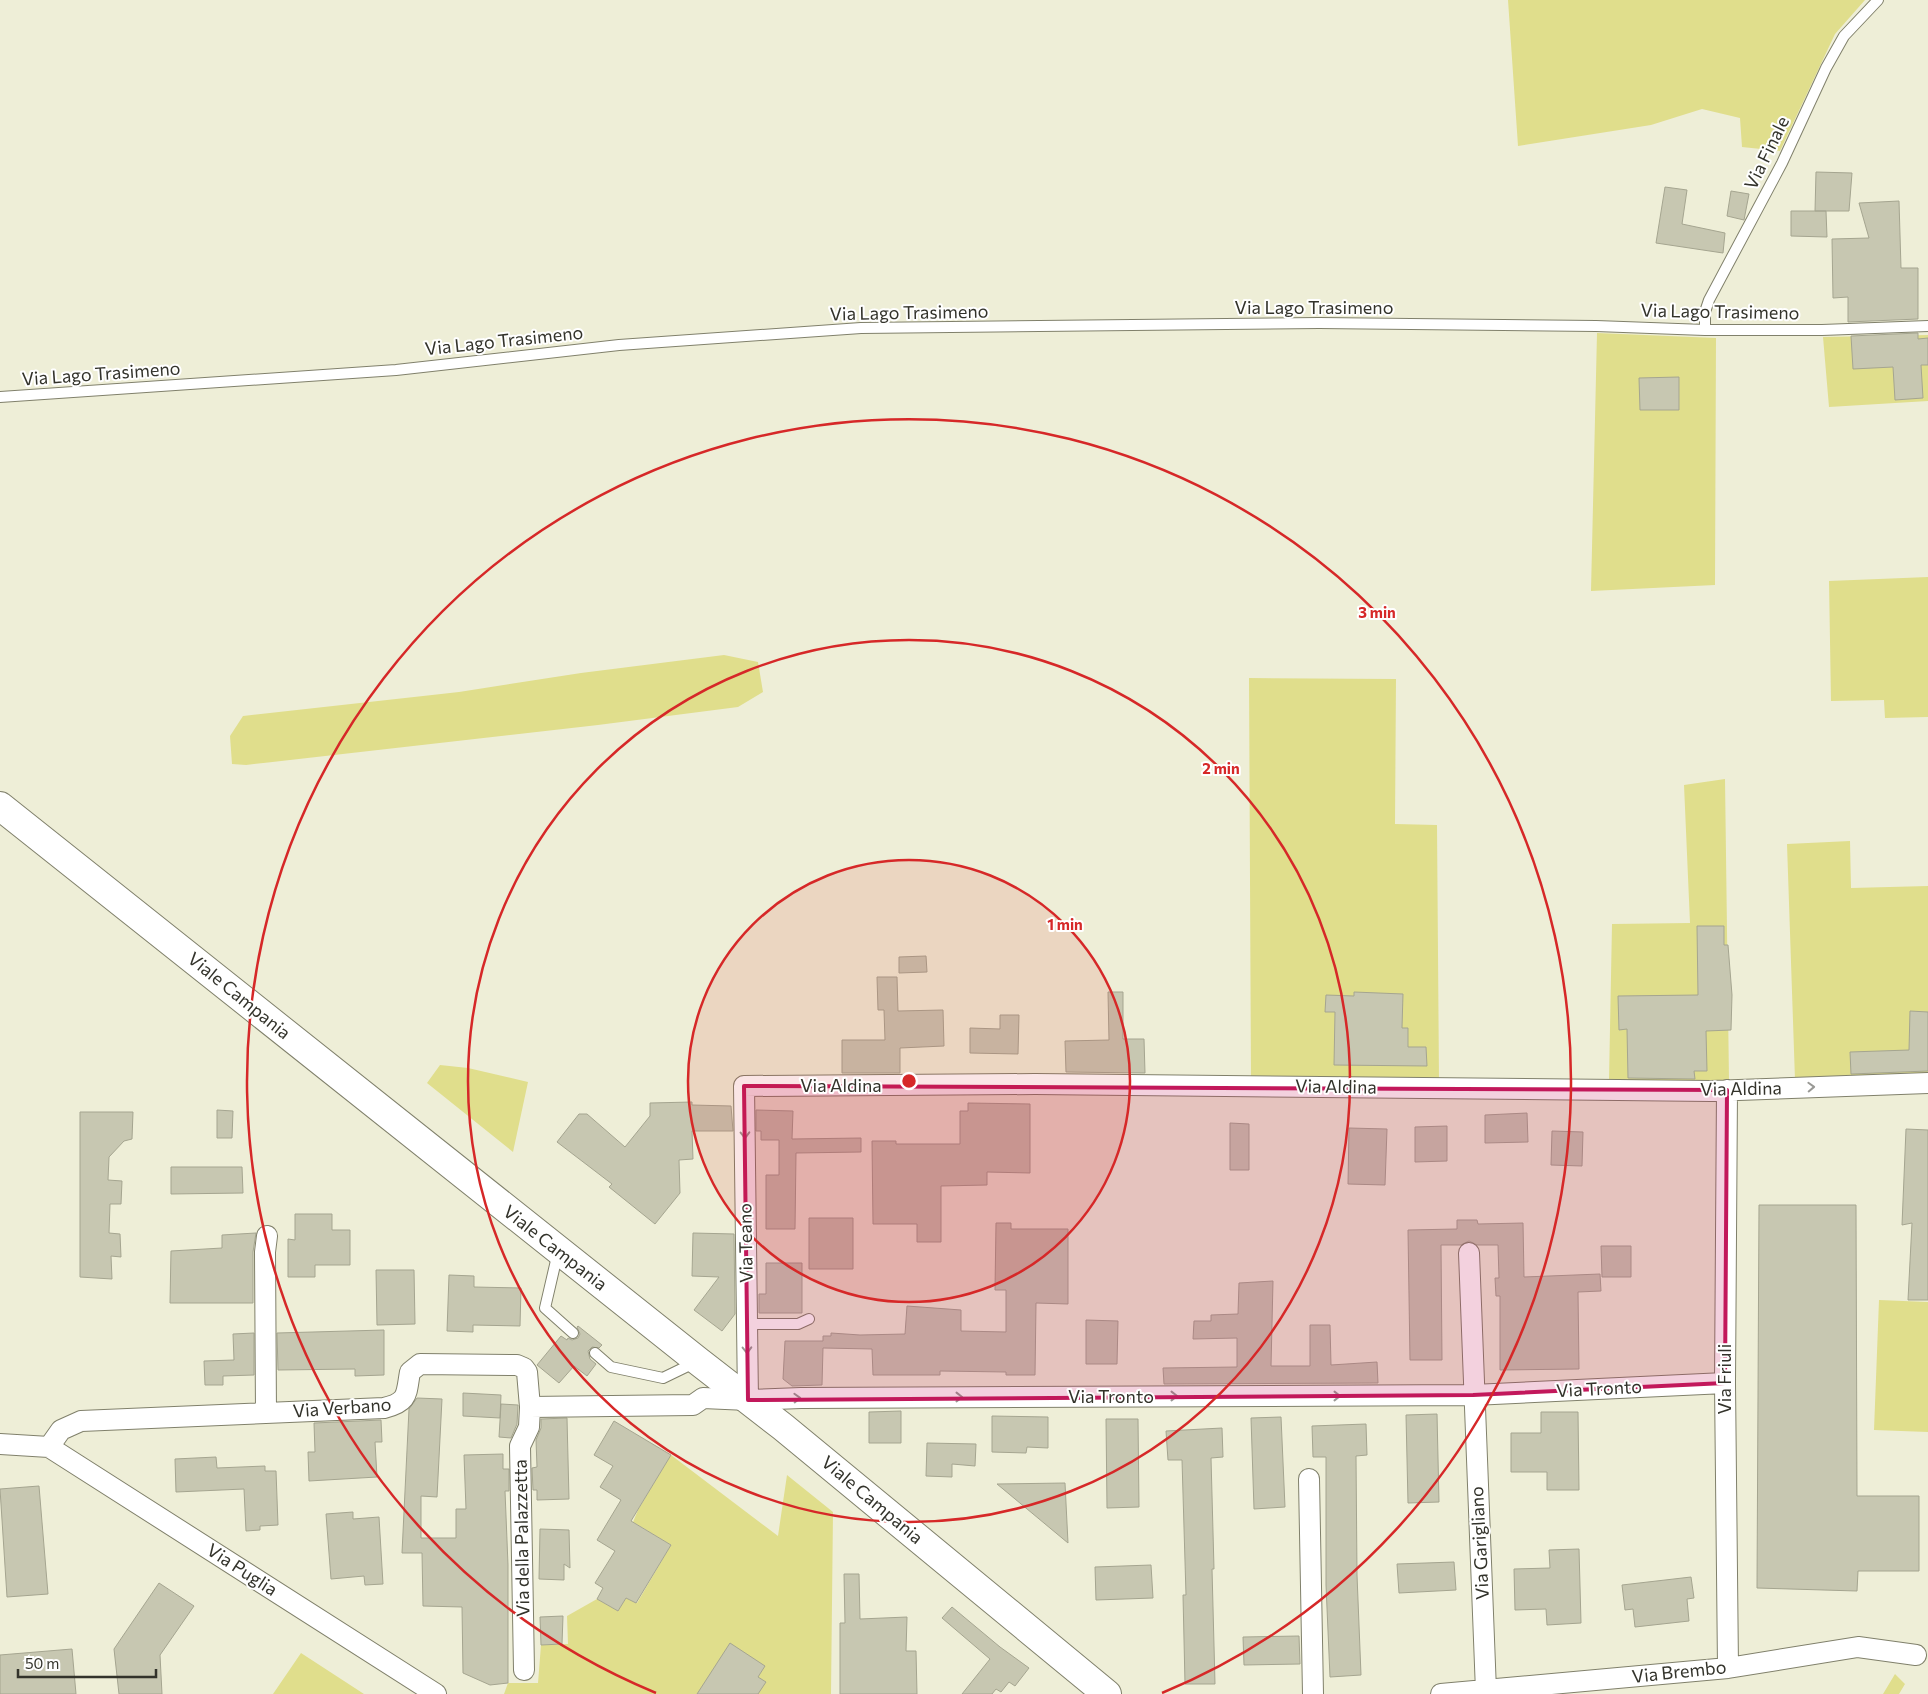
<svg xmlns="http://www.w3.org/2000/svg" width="1928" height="1694" viewBox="0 0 1928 1694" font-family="Commissioner,sans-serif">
<rect width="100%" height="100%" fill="#eeeed7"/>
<!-- green -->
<path fill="#e0de8c" d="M1508,0H1865L1835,34L1780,151L1742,147L1740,118L1702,109L1651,125L1518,146Z
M1597,333L1716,338L1715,585L1591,591Z
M1928,335V401L1829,407L1823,337Z
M1928,577V717L1885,718L1884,700L1831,701L1829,581Z
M724,655L758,662L763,692L738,707L598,725L246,765L232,764L230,736L243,716L459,692L581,673Z
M1249,678L1396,679L1395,824L1437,825L1439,1081L1251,1079Z
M1725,779L1729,1081H1609L1612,924L1690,923L1684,785Z
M1850,841L1851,888L1928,886V1076L1795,1080L1787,844Z
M440,1065L468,1068L528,1082L513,1152L427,1083Z
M1879,1300L1928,1302V1432L1874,1430Z
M671,1455L778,1536L787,1475L833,1512L831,1694H504L508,1683H538L541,1645L568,1644L567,1616L597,1599L618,1611L626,1598L637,1603L671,1545L633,1522L638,1510Z
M301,1653L364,1694H273Z
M1895,1674L1905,1684L1899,1694H1883Z"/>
<!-- building -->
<path fill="#c7c7b1" stroke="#a5a590" d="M1816,172L1852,173L1849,211H1815Z
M1665,187L1687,190L1682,224L1725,233L1723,253L1656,243Z
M1731,191L1749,194L1744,220L1727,216Z
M1899,201L1901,268H1918V319L1848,322V297L1833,298L1832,239L1869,238L1859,203Z
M1791,211H1826L1827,237L1791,236Z
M1918,333V339L1928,338V365H1921L1923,398L1895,400L1893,367L1853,369L1851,336Z
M1679,377V410H1640L1639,378Z
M1697,926H1724V945H1728L1732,995L1731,1030L1706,1031L1707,1071H1694L1695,1079L1628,1078L1627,1029L1619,1030L1618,996L1698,995Z
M926,956L927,972L899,973V957Z
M877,977H897L898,1011L943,1010L944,1046L900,1048V1073H842V1040H885L884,1010H878Z
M1108,992H1123V1039H1144L1145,1073L1066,1072L1065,1041L1109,1040Z
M1354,992L1403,994L1402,1028H1408V1047H1426L1427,1066L1334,1065L1335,1012H1325L1326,995L1354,996Z
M1910,1011L1928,1012V1071L1851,1074L1850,1052L1909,1050Z
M1000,1015H1019L1018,1054L970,1053V1028L1000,1029Z
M692,1102V1105L731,1106L733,1131H692L693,1159L679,1160L680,1193L655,1224L609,1187L612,1184L557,1142L579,1114H587L625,1147L650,1116V1103Z
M968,1103L1030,1104V1173L987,1172V1185L941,1186V1242H917V1224H873L872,1141H896V1144H960V1111H968Z
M217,1110L233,1111L232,1138H217Z
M756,1110L793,1111L792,1139L861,1138V1152L796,1153L795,1229H766V1175H779V1140H761V1131H756Z
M80,1112H133L132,1139L124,1141L109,1157L108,1180L122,1181L121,1204H110L109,1233L120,1234L121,1257L111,1256L112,1279L80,1277Z
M1527,1113L1528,1142L1485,1143V1115Z
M1230,1123L1249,1124V1170H1230Z
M1447,1126V1161L1415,1162V1127Z
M1349,1128L1387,1129L1385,1185L1348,1184Z
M1906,1129L1928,1130V1300H1908L1912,1223L1902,1225Z
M1552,1131L1583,1132L1582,1166L1551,1165Z
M171,1167H242L243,1193L171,1194Z
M1759,1205H1856L1857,1496H1919V1571H1858L1857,1591L1757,1588Z
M295,1214H332V1230H350V1265H315V1277H288V1239L295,1240Z
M809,1218H853V1269H809Z
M1457,1220H1477L1478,1224L1523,1223L1524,1277L1600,1274L1601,1291L1578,1292L1579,1369L1500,1370V1296H1496L1495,1278H1499L1498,1245H1477L1469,1241L1461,1245H1441L1442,1360H1410L1408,1230L1457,1229Z
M996,1223H1011V1229H1068V1304L1036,1303L1035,1375H1006V1372L940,1371V1375H873L872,1349L823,1348L822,1385L792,1386L783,1379L785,1341H823V1336H831V1333L860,1335L905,1334L907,1306L961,1310V1331L1006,1332V1290H995Z
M256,1233L253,1252V1303H170L171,1251L222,1248V1235Z
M693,1233L734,1234L735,1314L722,1331L694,1310L719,1277L692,1276Z
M1601,1246H1631V1277H1602Z
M766,1263H802V1313H759V1294H766Z
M376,1270H414L415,1324L377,1325Z
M449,1275L474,1276V1287L521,1288L520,1326L473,1325V1332L447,1331Z
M1273,1281L1271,1366H1310V1325H1330L1331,1365L1377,1362L1378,1383L1164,1384L1163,1368L1237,1367V1338L1193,1339L1194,1321H1211V1315L1238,1314L1239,1283Z
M1086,1320L1118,1321L1117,1364H1086Z
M578,1326L602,1345L599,1348L592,1347L588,1351L590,1359L596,1364L587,1376L574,1366L559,1383L537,1365L561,1336L567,1340L568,1338L572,1340L578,1338L580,1334L577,1327Z
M384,1330V1375L355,1376V1369L278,1370L277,1333Z
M254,1333V1375L223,1376V1385H205L204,1361L234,1360L233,1334Z
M463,1393L501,1395L500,1418L463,1416Z
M417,1398L442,1399L437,1497L421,1496V1538H456V1509H466L464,1455L503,1454V1469H509V1491H505L508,1565V1683L490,1685L463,1673L462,1607L423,1606L422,1553H402L409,1409Z
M501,1404L518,1405L517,1424L511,1438L499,1437Z
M901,1411V1443H869V1412Z
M1541,1412H1578L1579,1490H1547V1472H1511V1433H1541Z
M1437,1414L1439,1502L1408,1503L1406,1415Z
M992,1416L1048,1417V1448L1027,1447L1026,1453L992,1452Z
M1281,1417L1285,1507L1254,1509L1251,1418Z
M567,1418L569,1499L537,1500V1490H533L532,1468L537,1467L536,1440L541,1428V1419Z
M1106,1419H1138L1139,1507L1107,1508Z
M381,1420L382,1442H375L377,1477L309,1481L308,1452H315L314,1423Z
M614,1421L671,1455L631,1521L671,1545L636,1603L626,1598L618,1611L597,1599L603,1588L595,1583L615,1551L597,1540L621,1500L600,1487L613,1466L594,1455Z
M1366,1424L1367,1455L1356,1456L1357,1575L1361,1675L1330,1677L1326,1585V1457H1313L1312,1426Z
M1222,1428L1223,1457L1211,1458L1214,1569H1212L1215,1684H1185L1183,1595H1186L1182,1460H1168L1166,1431Z
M927,1443L976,1444L975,1466L952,1464V1477L926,1476Z
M216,1457L217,1468L265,1466V1471H276L278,1525L260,1526V1530L246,1531L244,1489L176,1492L175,1459Z
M1065,1483L1068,1543L997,1484Z
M39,1486L48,1594L7,1597L0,1489Z
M353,1512V1519L379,1517L383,1584L365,1585L364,1576L331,1579L326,1514Z
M540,1529L569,1530L570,1568L564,1564V1580L539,1579Z
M1579,1549L1581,1623L1547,1625L1546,1609L1515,1610L1514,1569L1550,1568L1549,1550Z
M1454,1562L1456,1590L1399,1593L1397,1564Z
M1151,1565L1153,1598L1096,1600L1095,1567Z
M844,1574H859L860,1619L907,1617L906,1651H916L917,1694H840V1623H845Z
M1691,1577L1694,1598L1687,1599L1689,1621L1635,1627L1633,1609L1625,1610L1622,1585Z
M159,1583L194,1606L160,1655L162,1694H119L114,1649Z
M952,1607L1000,1647L1029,1668L1015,1686L1009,1682L1001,1692L996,1689L992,1694H962L990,1659L942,1618Z
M563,1616L562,1644L541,1645L540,1617Z
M1299,1636L1300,1664L1244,1665L1243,1637Z
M730,1643L765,1666L758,1677L766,1682L758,1694H697Z
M72,1649L76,1694H0V1655Z"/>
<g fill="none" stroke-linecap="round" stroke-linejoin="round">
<defs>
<path id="lane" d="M1705,330V312L1709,300L1782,163L1826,68L1844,36L1878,0
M0,397L396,370L619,345L861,328L1319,323L1596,326L1705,330H1822L1928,326
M558,1252L545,1308L573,1333
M747,1324H798L809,1319
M595,1353L611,1367L663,1378L696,1362"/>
<path id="street" d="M1727,1090L1725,1383L1728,1668
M1469,1253L1486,1691
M748,1400L744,1086L1035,1084L1711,1091L1928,1083
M530,1407L693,1405L703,1398L748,1400L801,1398L1473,1395L1725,1383
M266,1413L265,1252L267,1236
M0,1444L49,1447L436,1694
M49,1447L61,1430L81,1421L384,1408C409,1402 406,1394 410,1372L420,1364L517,1365L524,1368L527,1372L530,1407L529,1427L520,1446L524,1670
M1309,1479L1313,1694
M1441,1694L1728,1668L1858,1647L1916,1655"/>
<path id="secondary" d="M0,806L698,1361L783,1427L1107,1694"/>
</defs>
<!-- lane casing -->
<use href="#lane" stroke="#80806b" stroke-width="12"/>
<!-- street casing -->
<use href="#street" stroke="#80806b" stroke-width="22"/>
<!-- secondary casing -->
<use href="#secondary" stroke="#80806b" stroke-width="30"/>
<!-- lane -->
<use href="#lane" stroke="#fff" stroke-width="10"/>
<!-- street -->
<use href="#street" stroke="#fff" stroke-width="20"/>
<!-- secondary -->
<use href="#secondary" stroke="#fff" stroke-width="28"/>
</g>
<!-- one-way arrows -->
<defs><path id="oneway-chevron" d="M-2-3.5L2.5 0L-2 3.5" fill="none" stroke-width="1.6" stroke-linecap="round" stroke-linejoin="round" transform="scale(1.25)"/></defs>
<g stroke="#999995">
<use href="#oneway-chevron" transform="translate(1811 1087) rotate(-2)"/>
<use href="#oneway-chevron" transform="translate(745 1135) rotate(89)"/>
<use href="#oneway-chevron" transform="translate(747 1350) rotate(89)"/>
<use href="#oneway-chevron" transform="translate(1174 1396)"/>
<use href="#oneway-chevron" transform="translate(1337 1396)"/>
<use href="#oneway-chevron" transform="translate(959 1397)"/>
<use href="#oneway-chevron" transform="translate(797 1398) rotate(-2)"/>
</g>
<!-- marked area -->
<path fill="#c2185b" fill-opacity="0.2" stroke="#c2185b" stroke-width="4" stroke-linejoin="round" d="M744,1086L1727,1090L1725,1383L1473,1395L748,1400Z"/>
<!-- distance rings -->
<circle cx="909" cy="1081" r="221" fill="#d62828" fill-opacity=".12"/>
<g fill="none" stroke="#d62828" stroke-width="2.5">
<circle cx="909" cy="1081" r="221"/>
<circle cx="909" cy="1081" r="441"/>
<path d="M656 1693A662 662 0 1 1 1162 1693"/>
</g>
<g text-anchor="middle" stroke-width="4" stroke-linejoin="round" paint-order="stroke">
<!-- street labels -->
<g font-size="18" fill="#33332b" stroke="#fff">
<text transform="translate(1767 153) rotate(-64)" y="6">Via Finale</text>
<text x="1314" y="314">Via Lago Trasimeno</text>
<text transform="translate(1720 312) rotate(1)" y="6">Via Lago Trasimeno</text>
<text transform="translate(909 313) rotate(-1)" y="6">Via Lago Trasimeno</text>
<text transform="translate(504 341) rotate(-6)" y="6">Via Lago Trasimeno</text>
<text transform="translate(101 374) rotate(-4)" y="6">Via Lago Trasimeno</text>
<text transform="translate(239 996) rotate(39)" y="6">Viale Campania</text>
<text x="841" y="1092">Via Aldina</text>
<text transform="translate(1336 1087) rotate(1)" y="6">Via Aldina</text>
<text transform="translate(1741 1089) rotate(-1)" y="6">Via Aldina</text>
<text transform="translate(746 1243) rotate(-91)" y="6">Via Teano</text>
<text transform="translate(555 1248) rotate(38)" y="6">Viale Campania</text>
<text transform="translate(1725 1379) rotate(-90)" y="6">Via Friuli</text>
<text transform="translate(1599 1389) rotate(-3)" y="6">Via Tronto</text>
<text x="1111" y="1403">Via Tronto</text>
<text transform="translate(342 1408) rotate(-4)" y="6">Via Verbano</text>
<text transform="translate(872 1500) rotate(40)" y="6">Viale Campania</text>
<text transform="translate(522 1538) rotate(-91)" y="6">Via della Palazzetta</text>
<text transform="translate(1480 1543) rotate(-93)" y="6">Via Garigliano</text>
<text transform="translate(242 1570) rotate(33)" y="6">Via Puglia</text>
<text transform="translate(1679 1672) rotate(-6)" y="6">Via Brembo</text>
</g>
</g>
<circle cx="909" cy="1081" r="8" fill="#d62828" stroke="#fff" stroke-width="2.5"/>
<g font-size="15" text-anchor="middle" font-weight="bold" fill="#d62828" stroke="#fff" stroke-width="4" stroke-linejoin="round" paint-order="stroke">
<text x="1377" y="618">3 min</text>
<text x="1221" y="774">2 min</text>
<text x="1065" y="930">1 min</text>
</g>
<!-- scale -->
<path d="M18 1669v8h138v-8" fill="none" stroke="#33332b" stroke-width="2.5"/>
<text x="25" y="1669" font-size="15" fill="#33332b" stroke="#ffffff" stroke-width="4" paint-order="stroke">50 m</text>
</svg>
